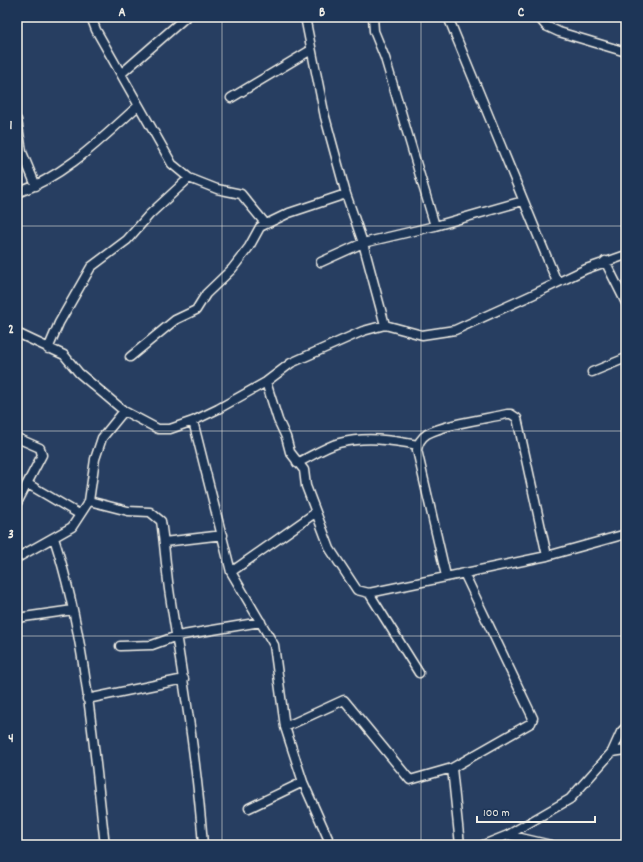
<svg xmlns="http://www.w3.org/2000/svg" width="643" height="862" viewBox="0 0 643 862" font-family="Dekko,sans-serif">
<rect width="100%" height="100%" fill="#273e61"/>
<filter id="ink" filterUnits="userSpaceOnUse"><feTurbulence type="fractalNoise" baseFrequency=".025" numOctaves="2"/><feDisplacementMap in="SourceGraphic" scale="8" xChannelSelector="R" yChannelSelector="G"/><feConvolveMatrix kernelMatrix="1 2 1 2 8 2 1 2 1" color-interpolation-filters="sRGB"/></filter>
<g filter="url(#ink)">
<g fill="none" stroke-linecap="round" stroke-linejoin="round">
<defs>
<path id="minor" d="M91,17L96,30L172,164L189,178L217,189L241,194L265,223
M305,17L325,117L346,194L363,243L385,325
M373,17L374,31L385,58L435,226
M448,17L557,282
M540,17V19L546,26L559,32L626,52
M122,73L186,17
M231,98L311,50
M17,120L22,152L36,186
M17,193C65,176 101,139 138,106
M605,261L626,303
M321,262L363,243L435,226L523,201
M17,333L64,355L79,373L124,411L158,429H170L193,421L218,409L266,382L291,363L363,331L385,325L422,335L455,330L532,295L586,269L626,255
M48,349L59,323L91,267L127,240L149,215L189,178
M130,357L175,320L196,310L206,294L232,269L249,247L260,227L289,213L346,194
M592,372L626,358
M266,382L278,420L286,437L290,452L304,470L306,486L330,549L357,590L369,593L547,556L626,534
M193,421L231,572L274,645L285,727L303,782L331,845
M17,438L40,448L42,455L17,503
M297,463C310,457 325,447 339,443C366,436 391,440 418,445
M28,484L79,514
M89,501L128,511L150,512L161,521C165,546 166,571 170,596C183,679 197,761 203,845
M54,538C86,637 93,742 105,845
M164,542L223,535
M17,558L72,527L89,501L95,459L102,438L124,411
M231,572L315,513
M446,576L417,450C418,443 421,438 427,434C445,424 485,419 507,414H511L517,418L547,556
M369,593L419,673
M17,618L73,610
M120,646L152,645L177,636L261,622
M87,699L184,679
M285,727L344,700L410,780L452,768
M612,752L626,750
M249,808L303,782
M508,835L551,845
M460,845L452,768L531,723L533,718L464,573
M483,845L508,835L570,799L612,752L621,732L626,727"/>
</defs>
<!-- minor casing -->
<use href="#minor" stroke="#f4f1e8" stroke-width="11"/>
<!-- minor -->
<use href="#minor" stroke="#1d3557" stroke-width="8"/>
</g>
</g>
<!-- grid -->
<path fill="none" stroke="#f4f1e8" stroke-width="1" stroke-opacity="0.55" d="M222,17V845M421,17V845M17,226H626M17,431H626M17,636H626"/>
<!-- margin -->
<rect width="643" height="862" fill="none" stroke="#1d3557" stroke-width="44"/>
<!-- scale -->
<path d="M477 816v6h118v-6" fill="none" stroke="#f4f1e8" stroke-width="2"/>
<text x="483" y="816" font-size="12" fill="#f4f1e8" stroke="#1d3557" stroke-width="3" paint-order="stroke">100 m</text>
<rect x="22" y="22" width="599" height="818" fill="none" stroke="#f4f1e8" stroke-width="1.5"/>
<g font-size="13" text-anchor="middle" font-weight="bold" fill="#f4f1e8">
<text x="122" y="16">A</text>
<text x="322" y="16">B</text>
<text x="521" y="16">C</text>
<text x="11" y="129">1</text>
<text x="11" y="333">2</text>
<text x="11" y="538">3</text>
<text x="11" y="742">4</text>
</g>
</svg>
